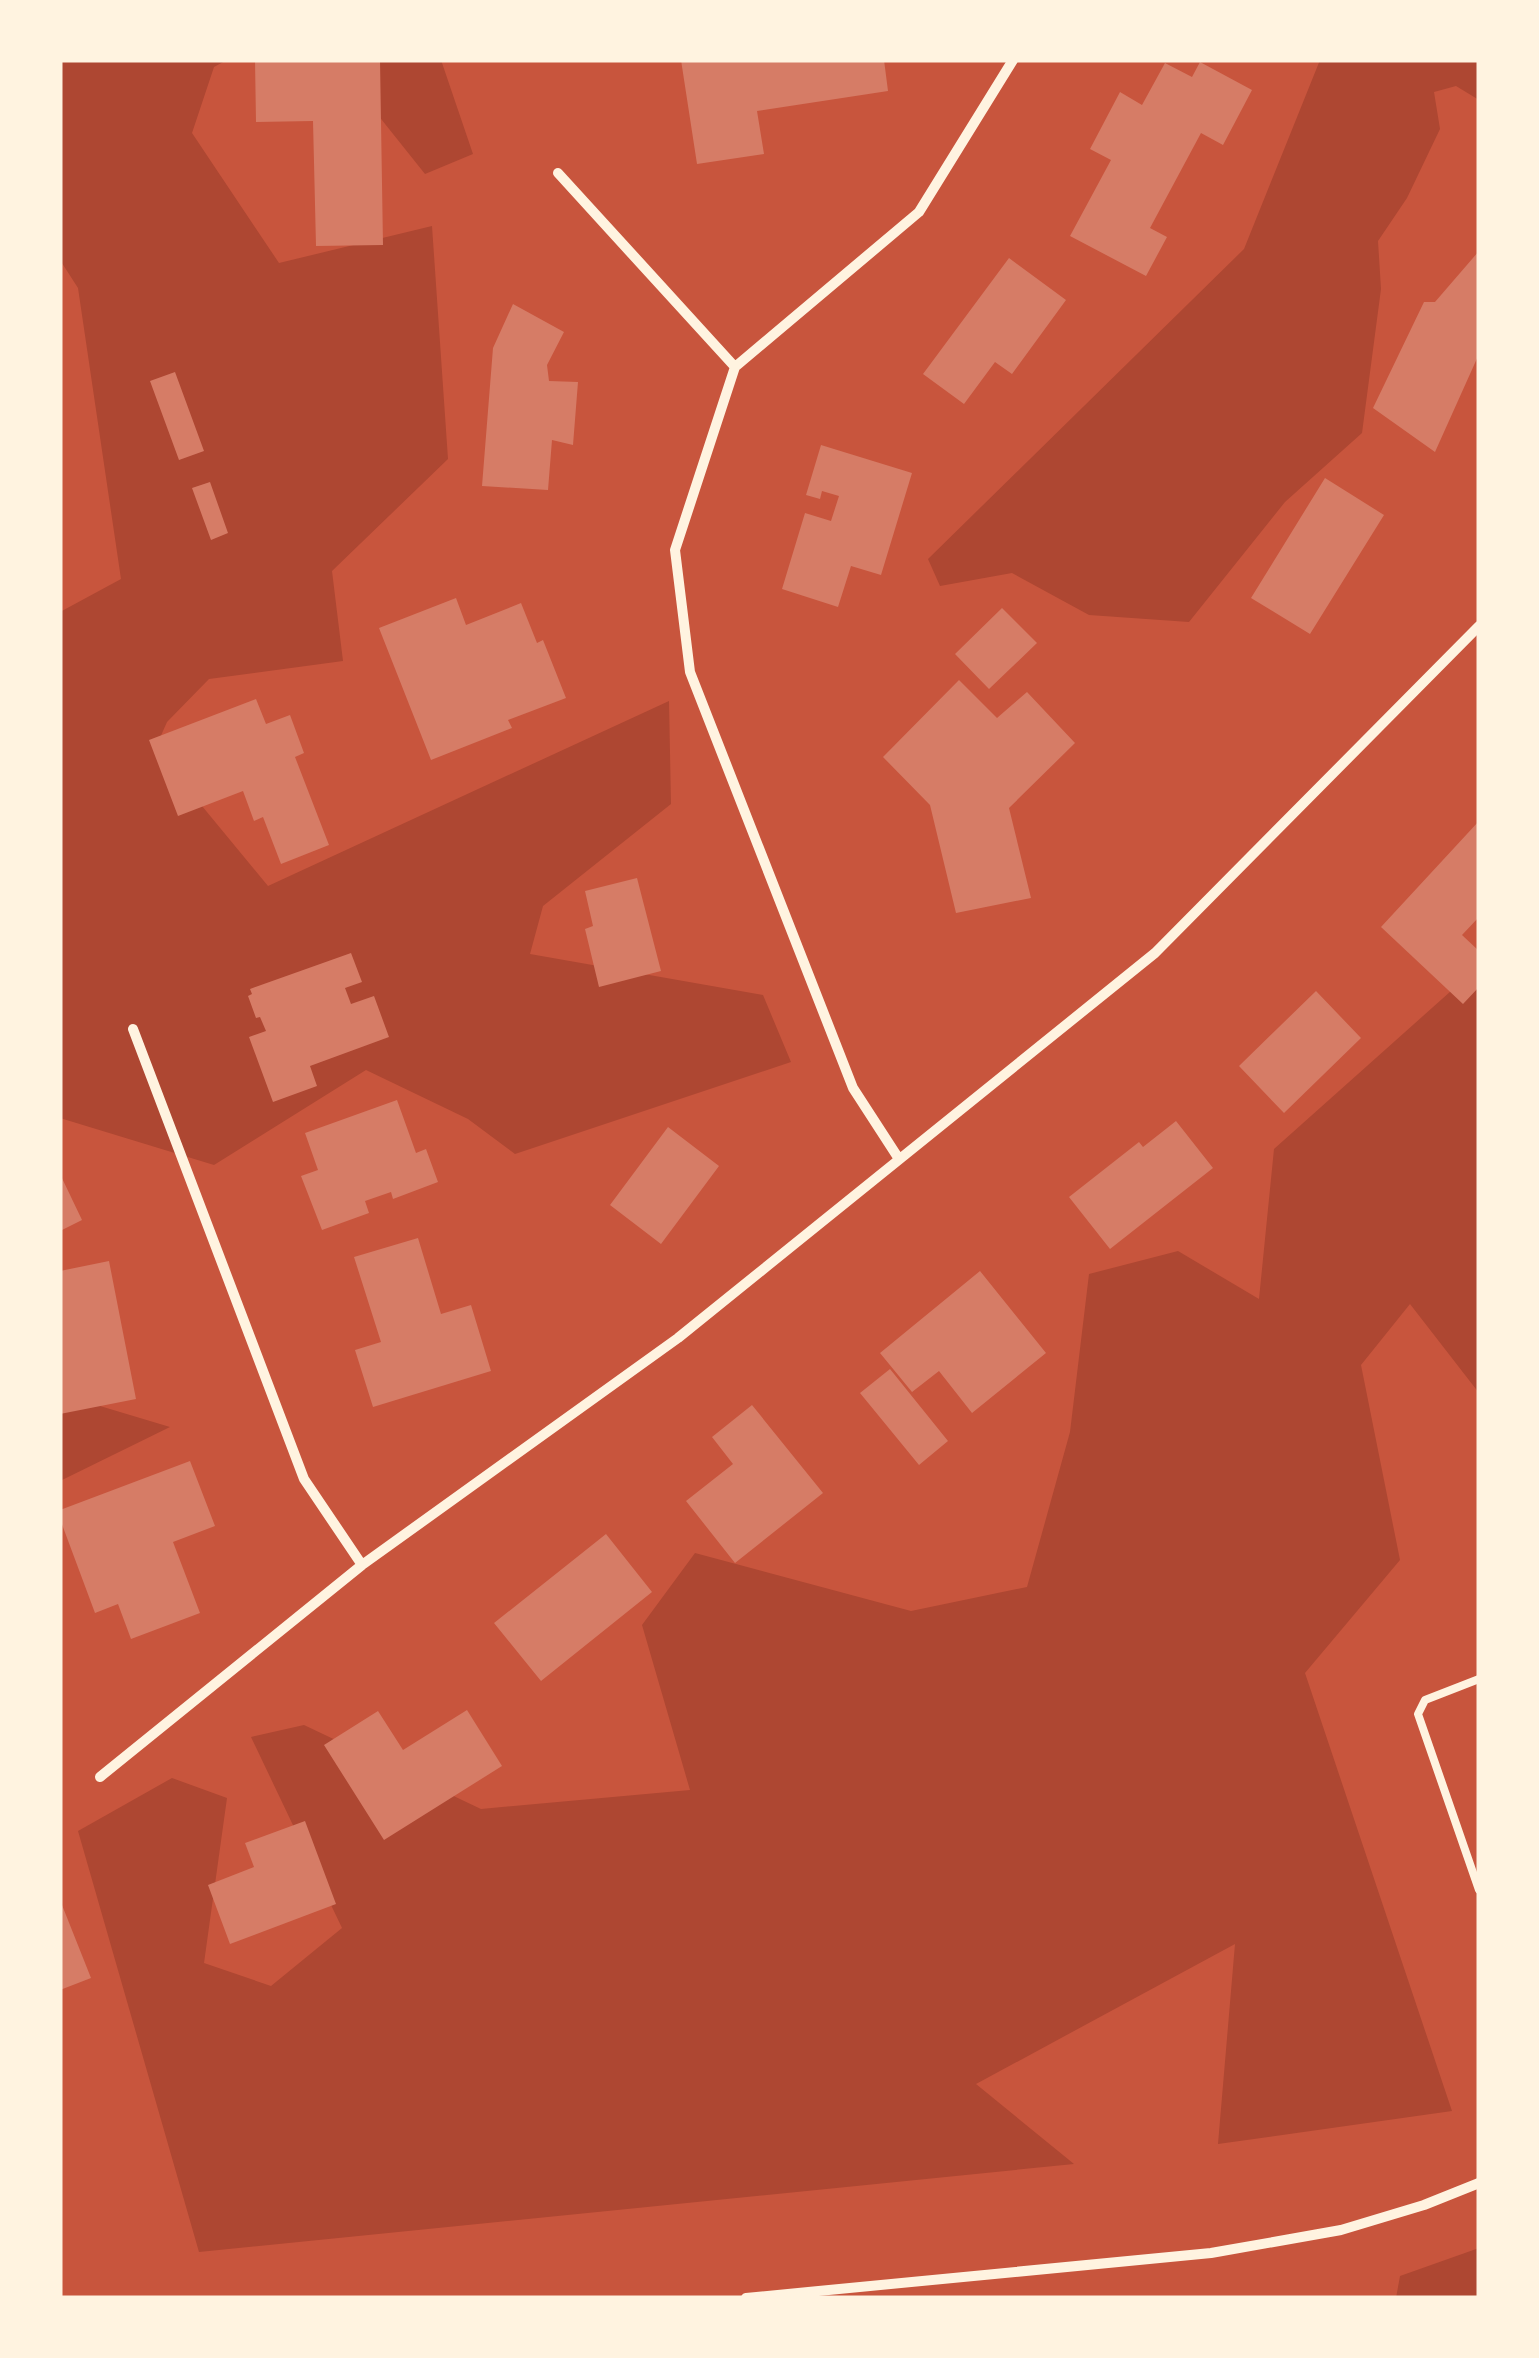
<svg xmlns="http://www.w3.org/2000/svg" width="1539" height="2358" viewBox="0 0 1539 2358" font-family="Inter,sans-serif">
<rect width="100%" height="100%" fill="#c8553d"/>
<!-- green -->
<path fill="#ae4732" d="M60,60H227L214,67L192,133L279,263L432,226L448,459L332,571L343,661L209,679L167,722L155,749L268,886L669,701L671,804L543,906L530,954L763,995L791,1062L515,1154L468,1119L366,1070L214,1165L60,1118V612L121,579L78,288L60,260Z
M334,60H441L473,154L425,174Z
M1320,60H1479V100L1456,86L1434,92L1440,129L1407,198L1378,241L1381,289L1362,433L1285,502L1189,622L1089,615L1012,573L940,586L928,559L1244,249Z
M1479,966V1393L1410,1304L1361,1365L1400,1560L1305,1673L1452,2111L1218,2144L1235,1944L976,2084L1074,2164L199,2252L78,1831L172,1778L227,1798L204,1963L271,1986L342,1928L251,1737L304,1725L481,1809L690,1790L642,1625L695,1553L911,1611L1027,1587L1070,1432L1089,1274L1178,1251L1259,1299L1274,1149Z
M60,1394L170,1427L60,1481Z
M1479,2248V2298H1396L1400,2276Z"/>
<!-- building -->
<path fill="#d67c66" d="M255,60H380L383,245L316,246L313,121L256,122Z
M681,60H884L888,91L757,111L764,154L697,164Z
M1200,62L1252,90L1223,145L1201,133L1150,228L1167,237L1146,276L1070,236L1111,160L1090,149L1120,92L1142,105L1165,63L1192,77Z
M1479,251V354L1435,452L1373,408L1424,302H1435Z
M1009,258L1066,300L1012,374L995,362L964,404L923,374Z
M513,304L564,332L547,365L549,381L578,382L573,445L552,440L548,490L482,486L493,348Z
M175,372L204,451L179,460L150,381Z
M821,445L912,473L881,575L851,566L838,607L782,589L805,513L831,521L839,496L822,491L820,499L806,495Z
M1325,478L1384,515L1310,634L1251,598Z
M210,482L228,533L211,540L192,488Z
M456,598L466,625L521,603L537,643L543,640L566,698L508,720L512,728L431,760L379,628Z
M1002,608L1037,643L989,689L955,654Z
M959,680L997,718L1027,692L1075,743L1009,808L1031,898L956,913L930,805L883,757Z
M256,699L266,724L290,715L304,753L295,757L329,845L281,864L263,817L254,821L243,791L178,816L149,740Z
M1479,821V917L1462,935L1479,951V987L1463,1004L1381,927Z
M637,878L661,971L599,987L585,929L593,926L585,891Z
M351,953L362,982L345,988L351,1004L374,996L389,1037L310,1066L317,1086L273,1102L249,1037L266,1031L260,1017L256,1018L248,996L252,994L250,989Z
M1316,991L1361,1038L1284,1113L1239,1066Z
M397,1100L416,1153L426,1149L438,1182L393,1199L391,1192L365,1201L369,1213L322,1230L301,1176L318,1170L305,1133Z
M1176,1121L1213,1168L1110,1249L1069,1197L1139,1142L1143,1147Z
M668,1127L719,1166L661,1244L610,1205Z
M60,1174L82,1220L60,1231Z
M418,1238L441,1314L471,1305L491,1371L373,1407L355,1350L381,1342L354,1257Z
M109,1261L136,1399L60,1414V1271Z
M980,1271L1046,1353L972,1413L939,1371L912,1392L880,1353Z
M890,1369L948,1441L919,1465L860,1393Z
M752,1405L823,1493L735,1563L686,1501L733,1464L712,1437Z
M190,1461L215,1526L173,1542L200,1613L131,1639L118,1604L95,1613L60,1519V1510Z
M606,1534L652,1592L541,1681L494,1623Z
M467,1710L502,1766L384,1840L324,1745L378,1711L403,1750Z
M305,1821L336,1904L230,1944L208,1885L254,1867L245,1843Z
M60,1900L91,1978L60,1990Z"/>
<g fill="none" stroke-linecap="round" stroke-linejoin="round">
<!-- service -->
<path stroke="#fff3e0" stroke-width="8" d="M1479,1679L1425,1700L1418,1714L1479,1890"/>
<!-- minor -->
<path stroke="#fff3e0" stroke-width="10" d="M558,173L735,367
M133,1029L304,1479L362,1565
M899,1159L853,1088L690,672L675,550L735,367L919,212L1013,60
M100,1777L362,1565L678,1338L1155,953L1479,626
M746,2298L1211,2253L1341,2230L1424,2205L1479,2183"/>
</g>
<!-- border -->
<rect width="1539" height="2358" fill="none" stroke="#fff3e0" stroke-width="125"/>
</svg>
